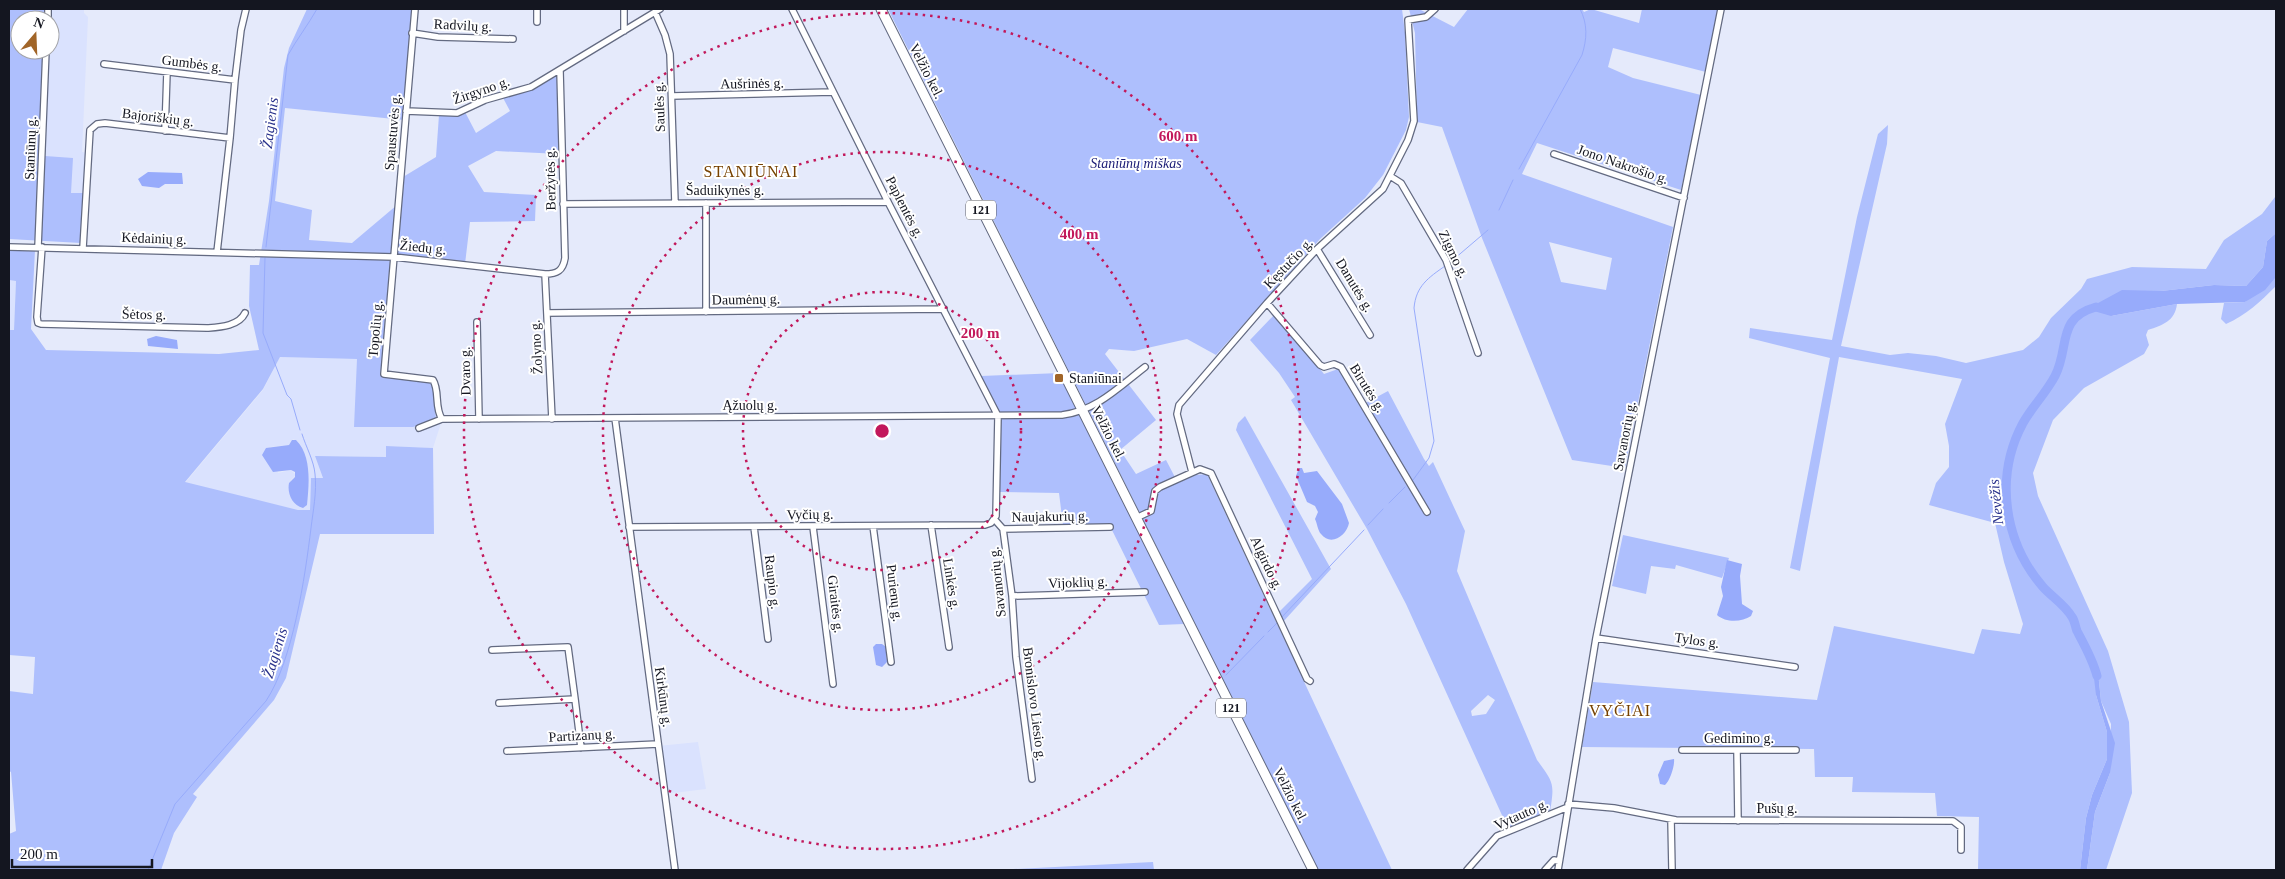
<svg xmlns="http://www.w3.org/2000/svg" width="2285" height="879" viewBox="0 0 2285 879" font-family="Georgia,serif">
<rect width="100%" height="100%" fill="#e5eafb"/>
<!-- built -->
<path fill="#dae2fe" fill-rule="evenodd" d="M51,9H84V13L88,17L82,152L87,153L84,193H71L45,156Z
M9,280L16,281L14,330H9Z
M280,357L357,359V371L420,424L427,421L442,420L433,448L386,446V457L315,456L323,478H311L310,510H298L185,483L263,390ZM293,439L297,441V506L291,480L296,475L291,470L278,473L270,447L289,445Z
M698,742L706,789L665,794L658,746Z"/>
<!-- green -->
<path fill="#aebffd" fill-rule="evenodd" d="M9,9H51L50,34V20H20V50H49L45,156L73,158L71,193H84L81,243L9,239Z
M307,9H413L404,120L285,108L275,201L312,210L309,240L352,243L397,205L381,377L431,383L434,388L436,420L413,427H354L357,359L280,357L263,389L185,482L298,510H310L311,478H323L315,456L386,457V446L433,448L434,534H320L286,678L274,700L193,794L197,797L174,833L161,870H9V834L16,831L11,772L9,771V691L33,694L35,657L9,655V330H14L16,281L9,280V249L35,250L31,329L46,350L219,354L259,350L249,306L250,265H259L269,201L284,68L289,48Z
M888,9H1402L1405,33L1409,117L1406,130L1383,175L1365,198L1320,239L1216,355L1187,339L1134,351L1109,349L1105,354L1156,420L1120,450L1136,474L1166,460L1178,483L1196,475L1207,474L1392,870H1318Z
M1409,9H1419L1454,27L1468,9H1582L1584,12L1591,9L1639,23L1642,9H1718L1706,72L1613,48L1608,67L1633,78L1701,95L1681,190L1537,143L1522,174L1673,227L1625,468L1572,460L1482,238L1442,127L1417,122L1415,33ZM1549,242L1612,258L1606,290L1561,282Z
M558,76L560,154L496,151L468,166L484,192L536,195L535,221L470,222L465,264L394,257L403,177L436,157L439,115L465,112L476,133L510,111L502,96L532,87Z
M1888,125L1887,144L1841,346L1890,355L1908,353L1936,356L1966,363L2023,350L2039,337L2051,318L2081,289L2087,279L2132,267L2206,269L2224,240L2262,214L2275,197L2276,163V233L2267,241L2263,267L2246,286L2214,285L2161,291L2111,316L2177,304C2175,321 2163,325 2148,330L2146,335L2149,345L2144,354L2084,388L2053,420L2033,473L2038,496L2108,651L2129,722L2132,793L2106,870H2087L2095,812L2110,773L2111,724L2101,701L2098,672L2096,695L2107,732V759L2092,795L2086,818L2080,870H1978L1979,817L1937,816L1935,793L1852,792L1853,777H1815L1814,749L1582,747L1593,682L1817,700L1834,626L1974,654L1982,629L2020,634L2023,624L2004,562L1995,523L1929,505L1936,483L1949,467V446L1945,424L1962,379L1839,357L1800,571L1790,568L1830,358L1749,338L1750,328L1832,340L1857,217L1878,134Z
M2276,276V286C2260,302 2246,315 2226,324L2221,319L2224,303L2245,302Z
M1275,314L1324,374L1338,369L1360,406L1388,391L1424,459L1429,466L1433,462L1465,531L1457,571L1537,760C1555,784 1554,784 1550,813L1510,828L1506,824L1406,604L1367,529L1291,400L1295,397L1279,373L1250,340ZM1488,695L1495,700L1486,714L1472,716L1471,711Z
M1060,373L1184,624L1159,625L1109,524L1063,525L1059,493L1000,492V413L981,376Z
M1245,416L1331,569L1283,622L1279,612L1312,579L1236,430L1238,423Z
M1623,535L1729,558L1722,578L1676,565L1675,569L1651,566L1646,594L1612,586Z
M1153,862L1154,870H994Z"/>
<!-- water -->
<path fill="#97abfb" d="M148,172L182,173L183,184H165L159,188L142,186L138,179Z
M2276,233L2275,278L2265,290L2245,302L2177,304L2111,316L2087,309L2122,290L2161,291L2214,285L2246,286L2263,267L2267,241Z
M156,336L177,340L178,349L148,346L147,339Z
M292,440H296C312,456 309,484 307,505L303,508C292,505 287,493 289,483L295,477V472L291,470L273,472L262,455L266,448L289,445Z
M1299,468H1302L1304,473L1317,471L1342,504L1349,523C1347,535 1331,547 1321,534C1318,531 1317,523 1315,519L1318,512L1315,506L1307,502L1296,476Z
M1727,560L1742,564L1740,576L1742,604L1753,611L1751,616C1742,622 1726,623 1717,615L1723,596L1721,587Z
M876,644H882L886,647L887,662L882,667L876,665L873,647Z
M2092,661L2098,672L2101,701L2115,743L2110,773L2095,812L2087,870H2080L2086,818L2092,795L2107,759V732L2096,695Z
M1674,759C1675,765 1670,781 1665,785L1660,784L1658,775L1664,761Z"/>
<g fill="none" stroke-linecap="round" stroke-linejoin="round">
<!-- stream -->
<path stroke="#97abfb" stroke-width="1" d="M1519,169L1582,55C1587,39 1588,24 1580,9
M1499,210L1513,180
M266,247L288,55C297,39 308,25 317,9
M265,258L263,333L287,395L291,399L300,430
M1454,259L1488,230
M1413,480L1429,458L1434,441L1414,308C1416,286 1428,278 1445,266
M1389,503L1405,487
M1368,525L1383,509
M1282,617L1364,530
M1268,632L1278,622
M1226,675L1264,636
M148,870L175,804L266,701C293,660 305,577 311,528C313,511 317,492 315,474C314,461 306,447 302,434"/>
<!-- river -->
<path stroke="#97abfb" stroke-width="9" d="M2096,307C2056,318 2070,347 2055,376C2046,393 2032,407 2023,423C1994,477 2004,542 2043,587C2052,597 2065,605 2072,617C2075,621 2075,626 2077,631C2085,646 2093,660 2097,676"/>
<defs>
<path id="minor" d="M415,9L384,374L433,380C440,391 434,407 442,419
M537,9V22
M624,9V31
M655,12L665,35L670,54L675,203
M48,20V9
M412,33L438,37L513,39
M104,64L235,80L241,30L246,9
M672,96L832,92
M406,111L457,113L485,100L531,87L660,9
M165,131L167,72
M230,138L235,80
M1554,154L1684,198
M1390,176L1401,183L1446,260L1478,353
M563,204L888,202
M9,247L394,257L545,274C557,274 563,271 565,258L560,71
M38,247L46,50
M42,247L37,317L38,323L41,324L207,328C220,327 239,326 245,313
M83,248L90,130L97,124L105,123L230,138L217,252
M1317,249L1370,335
M545,274L552,419
M1267,303L1320,365L1324,367L1334,364L1341,367L1427,512
M706,312V203
M547,313L944,309
M477,322L479,419
M615,418L675,870
M419,428L442,419L1062,415C1096,411 1119,387 1145,367
M1192,472L1177,414L1179,405L1267,303L1317,249L1383,189L1408,140L1414,121L1408,20L1426,17L1435,9
M1136,518L1151,511L1155,491L1160,487L1200,469L1211,473L1307,679L1310,681
M995,520L1003,529L1110,527
M931,525L949,647
M873,526L891,662
M629,527L985,525L991,523L996,516L998,416L888,202L792,9
M754,527L768,639
M813,527L833,684
M1003,529L1012,596L1016,657L1032,779
M1012,596L1145,592
M1596,638L1795,667
M492,650L568,647L575,699
M499,703L575,699L581,748
M1682,750H1796
M1737,750L1738,821
M507,751L658,744
M1568,804L1614,808L1676,820L1953,821L1961,827V850
M1671,820L1672,870
M1467,870L1497,836L1568,807
M1545,870L1554,860L1559,861
M1558,870L1596,638L1721,9"/>
<path id="primary" d="M881,9L1313,870"/>
</defs>
<!-- minor casing -->
<use href="#minor" stroke="#636a81" stroke-width="8"/>
<!-- primary casing -->
<use href="#primary" stroke="#636a81" stroke-width="11"/>
<!-- minor -->
<use href="#minor" stroke="#fff" stroke-width="5.5"/>
<!-- primary -->
<use href="#primary" stroke="#fff" stroke-width="9"/>
</g>
<!-- distance rings -->
<g fill="none" stroke="#c2185b" stroke-width="2.5" stroke-dasharray="2.5 5">
<circle cx="882" cy="431" r="139"/>
<circle cx="882" cy="431" r="279"/>
<circle cx="882" cy="431" r="418"/>
</g>
<!-- markers -->
<rect fill="#a16528" stroke="#fff" stroke-width="2" x="1054" y="373" width="10" height="10" rx="2.5"/>
<g text-anchor="middle" stroke-width="4" stroke-linejoin="round" paint-order="stroke">
<!-- shield labels -->
<g fill="#fff" stroke="#5a5c63" stroke-width="1">
<rect x="966" y="200.5" width="30" height="19" rx="4"/>
<rect x="1216" y="698.5" width="30" height="19" rx="4"/>
</g>
<g font-size="12" font-weight="bold" fill="#141620">
<text x="981" y="214">121</text>
<text x="1231" y="712">121</text>
</g>
<!-- street labels -->
<g font-size="14" fill="#141620" stroke="#fff">
<text transform="translate(463 25) rotate(3)" y="5">Radvilų g.</text>
<text transform="translate(192 63) rotate(7)" y="5">Gumbės g.</text>
<text transform="translate(927 71) rotate(63)" y="5">Velžio kel.</text>
<text transform="translate(752 83) rotate(-1)" y="5">Aušrinės g.</text>
<text transform="translate(481 90) rotate(-19)" y="5">Žirgyno g.</text>
<text transform="translate(659 107) rotate(-92)" y="5">Saulės g.</text>
<text transform="translate(158 117) rotate(7)" y="5">Bajoriškių g.</text>
<text transform="translate(392 132) rotate(-85)" y="5">Spaustuvės g.</text>
<text transform="translate(30 148) rotate(-88)" y="5">Staniūnų g.</text>
<text transform="translate(1623 164) rotate(19)" y="5">Jono Nakrošio g.</text>
<text transform="translate(550 179) rotate(-91)" y="5">Beržytės g.</text>
<text x="725" y="195">Šaduikynės g.</text>
<text transform="translate(905 207) rotate(63)" y="5">Paplentės g.</text>
<text transform="translate(154 238) rotate(2)" y="5">Kėdainių g.</text>
<text transform="translate(423 247) rotate(6)" y="5">Žiedų g.</text>
<text transform="translate(1454 254) rotate(64)" y="5">Zigmo g.</text>
<text transform="translate(1288 263) rotate(-46)" y="5">Kęstučio g.</text>
<text transform="translate(1355 285) rotate(59)" y="5">Danutės g.</text>
<text transform="translate(746 299) rotate(-1)" y="5">Daumėnų g.</text>
<text transform="translate(144 314) rotate(1)" y="5">Šėtos g.</text>
<text transform="translate(375 329) rotate(-85)" y="5">Topolių g.</text>
<text transform="translate(536 347) rotate(-93)" y="5">Žolyno g.</text>
<text transform="translate(465 371) rotate(-91)" y="5">Dvaro g.</text>
<text transform="translate(1368 388) rotate(58)" y="5">Birutės g.</text>
<text x="750" y="410">Ąžuolų g.</text>
<text transform="translate(1109 433) rotate(63)" y="5">Velžio kel.</text>
<text transform="translate(1624 436) rotate(-79)" y="5">Savanorių g.</text>
<text transform="translate(810 514) rotate(-1)" y="5">Vyčių g.</text>
<text transform="translate(1050 516) rotate(-1)" y="5">Naujakurių g.</text>
<text transform="translate(1267 563) rotate(65)" y="5">Algirdo g.</text>
<text transform="translate(773 582) rotate(83)" y="5">Raupio g.</text>
<text transform="translate(997 582) rotate(-96)" y="5">Savanorių g.</text>
<text transform="translate(1078 582) rotate(-2)" y="5">Vijoklių g.</text>
<text transform="translate(952 584) rotate(81)" y="5">Linkės g.</text>
<text transform="translate(895 593) rotate(83)" y="5">Purienų g.</text>
<text transform="translate(836 604) rotate(83)" y="5">Giraitės g.</text>
<text transform="translate(1697 640) rotate(8)" y="5">Tylos g.</text>
<text transform="translate(664 697) rotate(82)" y="5">Kirkūnų g.</text>
<text transform="translate(1035 704) rotate(83)" y="5">Bronislovo Liesio g.</text>
<text transform="translate(582 735) rotate(-3)" y="5">Partizanų g.</text>
<text x="1739" y="743">Gedimino g.</text>
<text transform="translate(1291 795) rotate(63)" y="5">Velžio kel.</text>
<text x="1777" y="813">Pušų g.</text>
<text transform="translate(1521 814) rotate(-24)" y="5">Vytauto g.</text>
</g>
<!-- park labels -->
<g font-size="14" font-style="italic" fill="#1a1b75" stroke="#fff">
<text x="1136" y="168">Staniūnų miškas</text>
</g>
<!-- poi labels -->
<g font-size="14" fill="#141620" stroke="#fff" text-anchor="start">
<text x="1069" y="383">Staniūnai</text>
</g>
<!-- water labels -->
<g font-size="15" font-style="italic" fill="#28318b" stroke="#fff">
<text transform="translate(270 123) rotate(-83)" y="5">Žagienis</text>
<text transform="translate(1996 502) rotate(-96)" y="5">Nevėžis</text>
<text transform="translate(275 653) rotate(-73)" y="5">Žagienis</text>
</g>
<!-- quarter labels -->
<g font-size="16" letter-spacing="1" fill="#764100" stroke="#fff">
<text x="751" y="177">STANIŪNAI</text>
<text x="1620" y="716">VYČIAI</text>
</g>
</g>
<circle cx="882" cy="431" r="8" fill="#c2185b" stroke="#fff" stroke-width="2.5"/>
<g font-size="15" text-anchor="middle" font-weight="bold" fill="#c2185b" stroke="#fff" stroke-width="4" stroke-linejoin="round" paint-order="stroke">
<text x="1178" y="141">600 m</text>
<text x="1079" y="239">400 m</text>
<text x="980" y="338">200 m</text>
</g>
<!-- border -->
<rect width="2285" height="879" fill="none" stroke="#141620" stroke-width="20"/>
<!-- north arrow -->
<g transform="translate(35 35) rotate(19)"><circle r="24" fill="#ffffff" stroke="#a1a2a6"/>
<path d="M0-4L9 19L0 12L-9 19Z" fill="#a16528"/>
<text y="-8" font-size="14" font-weight="bold" text-anchor="middle" fill="#141620">N</text>
</g>
<!-- scale -->
<path d="M12 859v8h140v-8" fill="none" stroke="#141620" stroke-width="2.5"/>
<text x="20" y="859" font-size="15" fill="#141620" stroke="#ffffff" stroke-width="4" paint-order="stroke">200 m</text>
</svg>
